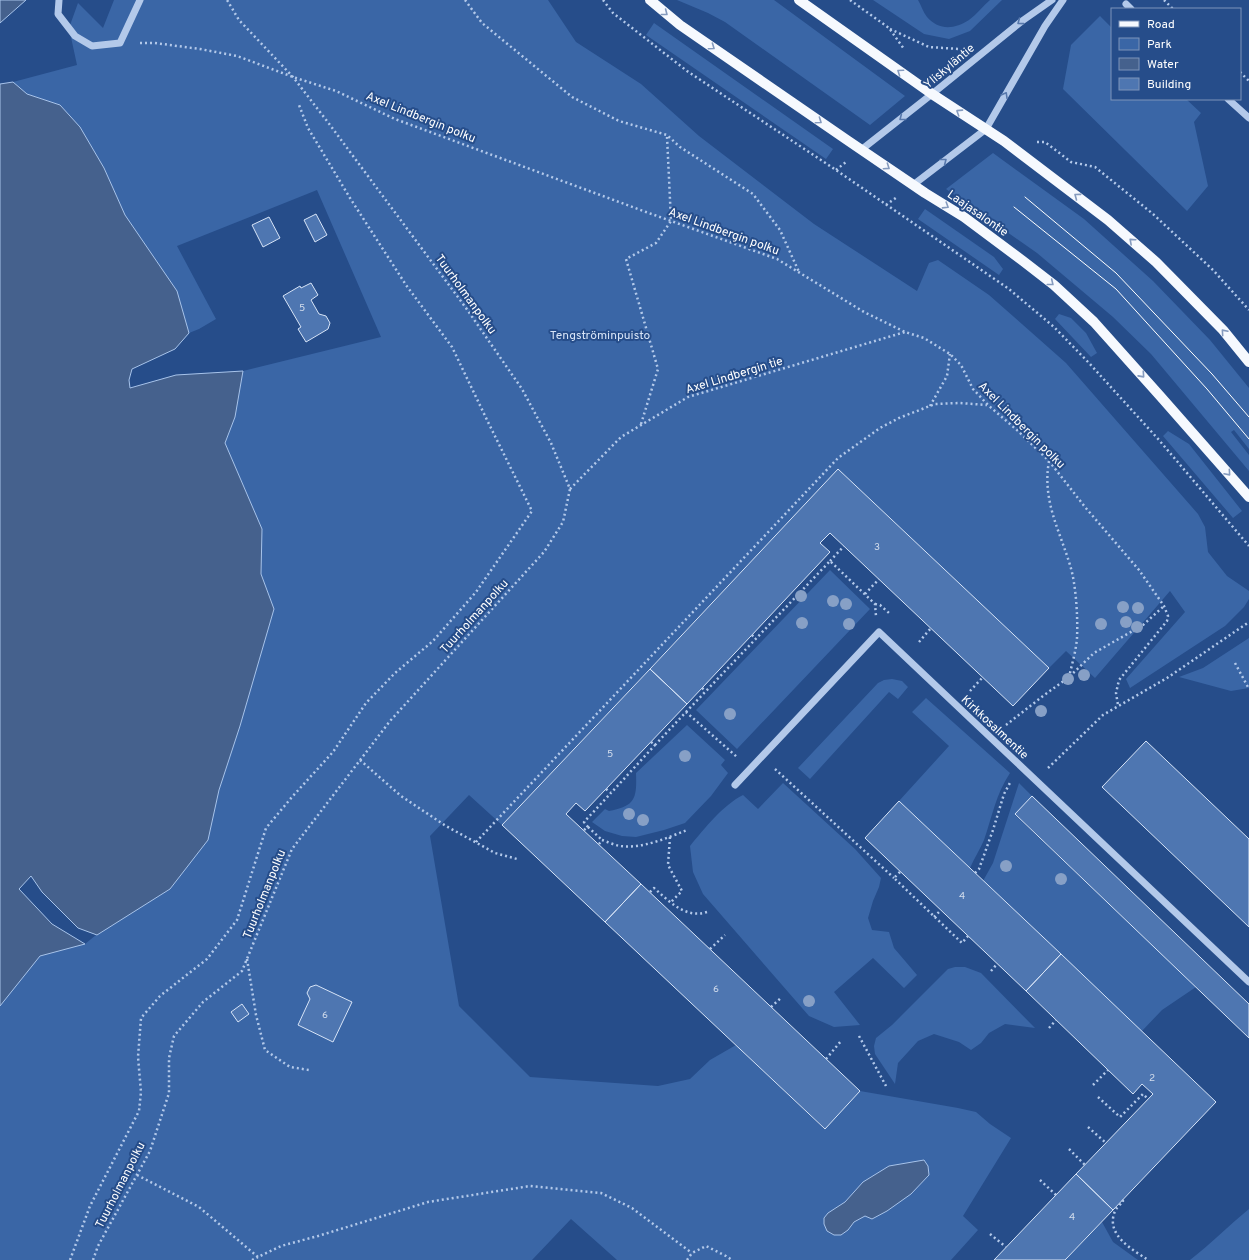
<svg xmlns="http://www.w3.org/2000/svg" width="1249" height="1260" viewBox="0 0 1249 1260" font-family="Overpass,sans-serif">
<rect width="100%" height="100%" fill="#264d8a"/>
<!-- green -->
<path fill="#3a66a6" d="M114,0H548L576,42L641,84L699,136L814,224L917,291L929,263L938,260L989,295L1066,363L1198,514L1205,527L1208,552L1227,576L1249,591V599L1244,607L1225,626L1130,688L1126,679L1185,612L1170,591L1095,678L1066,651L1049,668L838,469L502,825L469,795L430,836L459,1006L530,1077L658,1086L690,1079L710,1060L736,1045L824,1129L860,1091L958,1108L976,1112L990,1124L1011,1138L963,1216L978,1230L951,1260H617L571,1219L532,1260H0V898L19,889L52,924L85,944L96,935L78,928L42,892L176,375L243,371L381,337L317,190L177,246L216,319L199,329L189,333L175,349L0,84L13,82L77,65L69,28L78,3L103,28Z
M677,0H774L905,96L870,125L725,22L708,13Z
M873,0H918C921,5 923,12 927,17C939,31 955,29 969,20C977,14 983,6 990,0H1002L970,31L949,39L924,34Z
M1100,16L1112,28V99H1186L1201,113L1194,122L1208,186L1187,211L1063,89L1071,45Z
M654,23L833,149L826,159L646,35Z
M993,153L1084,219L1153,281L1210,340L1249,388V449L1234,430L1231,432L1249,455V471L1151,354L1113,317L1037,253L946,189Z
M925,209L994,257L1003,269L999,275L918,219Z
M1059,314L1071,318L1086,333L1097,353L1091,357L1055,319Z
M1168,431L1189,444L1242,511L1233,518L1163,436Z
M830,570L870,609L737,749L696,710Z
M1249,638V688L1231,691L1179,677L1203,668Z
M892,679L902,681L908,687L898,699L889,692L810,779L798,768L878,683L884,680Z
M926,698L1010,773C996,794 992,817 984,840C980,849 974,859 970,868L899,801L949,746L912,712Z
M687,725L725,760L721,765L728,773L711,796L685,823L664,830L636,837L622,836L605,831L592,822L605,809L609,811C635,806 637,799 636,773Z
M783,783L855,849L881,878L879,887L873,901L868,918L872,930L889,932L894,948L917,975L904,988L873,958L834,992L860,1025L834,1027L809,1016L703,894L693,872L690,846C705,828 723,805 743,795L758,809Z
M1019,783L1032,796L1015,815L1196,987L1162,1010L1141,1032L983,881L993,863Z
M955,967H965L981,973L1035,1028L1005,1024L989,1033L981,1043L971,1050L959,1042L934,1034L918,1041L898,1063L895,1084L875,1054L874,1046L876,1038L892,1025L948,969Z
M1249,1209V1260H1190C1211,1244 1229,1225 1249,1209Z
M1102,1222L1113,1242L1138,1260H1065Z"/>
<!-- water -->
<path fill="#45618d" stroke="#a7c3ea" d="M0,0H26L0,23Z
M13,82L27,94L60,105L80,127L104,168L125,215L177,291L189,333L175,349L132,369L129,380L130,388L176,375L243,371L235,417L225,443L262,529L261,574L274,609L240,726L219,790L208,840L170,889L97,935L78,928L42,892L31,876L19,889L52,924L85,944L40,956L0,1006V84Z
M924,1160L928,1166L929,1175L911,1194L887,1211L872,1219L865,1216L854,1222L848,1230L841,1235H834L827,1231L824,1224V1218L828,1213L845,1202L863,1182L889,1166Z"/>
<!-- building -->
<path fill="#4e76b1" stroke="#d7e4f7" d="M316,214L327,235L315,242L304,220Z
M269,217L280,238L263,247L252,225Z
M311,283L318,295L311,300L319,314L326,316L330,323L328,329L306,342L298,329L301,327L283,296L300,286L301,288Z
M838,469L1049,668L1013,706L830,533L820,543L830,552L687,704L650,669Z
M650,669L687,704L585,811L576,803L566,814L641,884L605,922L502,825Z
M1146,741L1249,839V927L1102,787Z
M1032,796L1249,1004V1038L1015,814Z
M899,801L1061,954L1026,991L865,838Z
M641,884L860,1091L825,1129L605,922Z
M1061,954L1216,1102L1113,1210L1076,1174L1153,1094L1142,1084L1133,1094L1026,991Z
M316,985L352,1002L333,1042L298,1025L310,999L307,993L310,987Z
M242,1004L249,1014L238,1022L231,1012Z
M1076,1174L1113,1210L1065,1260H994Z"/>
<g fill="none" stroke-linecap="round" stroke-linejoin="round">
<!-- path -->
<path stroke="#b3c9ea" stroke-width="2.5" stroke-dasharray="2 3" stroke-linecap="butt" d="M465,0L482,23L572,97L619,121L667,135L680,147L753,194L780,230L799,272
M603,0L613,13L687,71L836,170L1009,289L1054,327L1089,363L1159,440L1249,546
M850,0L889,28L904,49
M1164,0L1173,9
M890,29L929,47L959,49
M140,43H155L200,49L237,56L293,77L336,91L395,119L646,212L777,259L864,312L905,332L924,338L950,354L961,365L973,389L988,405L1018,431L1049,461L1085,507L1139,570L1164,606L1168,616L1167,621L1119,680L1116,693L1118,705
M1240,72L1249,81
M1037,142H1045L1071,162L1095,167L1153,214L1213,270L1249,310
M836,170L846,162
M886,205L897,197
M930,406L947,376L950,354
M641,424L658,369L626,259L656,243L671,221L667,136
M1049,461C1042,500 1059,529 1070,565C1076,584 1078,617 1077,638C1076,651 1072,664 1069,677
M570,489L621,437L688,397L905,332
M830,561L844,546
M865,594L879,579
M875,604L880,605L889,613
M752,635L755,639
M919,642L931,628
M1235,663L1249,689
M702,688L706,691
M970,691L983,677
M686,712L830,561L875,604L876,616
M1006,725L1043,696L1069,677L1094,653L1143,625L1164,606
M651,742L655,745L686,712L737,757
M360,760L401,796L446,826L495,853L517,859
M1048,768L1103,715L1167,678L1249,622
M775,769L894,878
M606,789L611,793L655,745
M588,827L584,822L611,793
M584,830L588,827L602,840
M670,837L668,865L682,891L671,902
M476,842L838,458L880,428L899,418L935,404L959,403L987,405
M599,844L602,840C608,842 614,845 620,846C642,849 667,838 687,830
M900,872L894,878L962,943L968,936
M975,873L979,869L993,830L1004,794L1011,781
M650,892L654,888C669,901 685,919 707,912
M934,917L941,910
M710,949L725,935
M247,959L256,1015L265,1050L290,1067L309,1070
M991,971L997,964
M771,1007L782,997
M1049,1028L1056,1020
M859,1036L886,1086
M826,1059L841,1041
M1093,1085L1108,1070
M1098,1097L1120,1117L1143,1094L1148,1099
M1088,1127L1106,1143
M1069,1149L1085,1165
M137,1175L199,1207L258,1257L281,1246L318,1236L428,1202L530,1186L601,1193L632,1208L692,1253
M1040,1180L1056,1195
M1122,1200L1123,1201C1121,1204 1117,1207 1115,1211C1105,1235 1132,1249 1148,1260
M990,1234L1006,1247
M70,1260L90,1206L139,1111L141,1092L138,1057L141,1018L160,996L207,959L237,920L266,828L292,797L333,752L366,703L395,673L433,641L476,592L532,511L488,422L452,347L406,285L350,198L308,128L299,105
M93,1260L98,1246L150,1151L169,1093V1058L174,1036L203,1002L242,971L292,849L390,721L544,552L563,522L570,489L551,443L522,389L466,308L330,125L293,77L239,20L227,0
M252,1260L258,1257
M687,1260L692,1253L706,1246L726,1256L732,1260"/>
<!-- minor -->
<path stroke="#b3c9ea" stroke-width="7" d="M59,0L58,14L75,36L92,46L120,43L140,0
M1126,4L1131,9
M1228,99L1249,118
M861,150L932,94L1022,21L1052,0
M913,185L986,129L1045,26L1063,0
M735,785L879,632L1249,982"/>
<!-- major -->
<path stroke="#f6f9fe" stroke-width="10" d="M650,0L680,25L847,140L925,193L964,217L1023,261L1054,285L1094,322L1161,397L1249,497
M799,0L932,94L1004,141L1108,220L1156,262L1223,330L1249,362"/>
<!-- tram -->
<path stroke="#fff" stroke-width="1" d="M1025,197L1116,273L1212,374L1249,417
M1014,207L1116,289L1207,389L1249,439"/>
</g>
<!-- trees -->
<g fill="#87a0c6">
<circle cx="801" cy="596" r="6"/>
<circle cx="833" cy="601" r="6"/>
<circle cx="846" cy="604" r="6"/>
<circle cx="1123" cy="607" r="6"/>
<circle cx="1138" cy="608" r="6"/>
<circle cx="1126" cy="622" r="6"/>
<circle cx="802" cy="623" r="6"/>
<circle cx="849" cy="624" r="6"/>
<circle cx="1101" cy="624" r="6"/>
<circle cx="1137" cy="627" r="6"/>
<circle cx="1084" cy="675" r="6"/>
<circle cx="1068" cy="679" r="6"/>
<circle cx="1041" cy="711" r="6"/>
<circle cx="730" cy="714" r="6"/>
<circle cx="685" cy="756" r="6"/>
<circle cx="629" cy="814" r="6"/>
<circle cx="643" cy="820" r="6"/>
<circle cx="1006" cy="866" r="6"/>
<circle cx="1061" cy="879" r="6"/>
<circle cx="809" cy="1001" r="6"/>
</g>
<!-- one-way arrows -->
<defs><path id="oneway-chevron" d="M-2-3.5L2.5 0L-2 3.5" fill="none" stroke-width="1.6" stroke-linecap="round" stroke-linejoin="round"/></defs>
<g stroke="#849abe">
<use href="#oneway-chevron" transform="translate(665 13) rotate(38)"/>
<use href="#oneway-chevron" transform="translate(712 47) rotate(35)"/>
<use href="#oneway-chevron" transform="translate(900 72) rotate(-145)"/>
<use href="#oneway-chevron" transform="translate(959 112) rotate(-147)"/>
<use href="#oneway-chevron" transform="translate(819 121) rotate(35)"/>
<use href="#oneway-chevron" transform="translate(887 167) rotate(34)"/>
<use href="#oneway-chevron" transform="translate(1077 196) rotate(-143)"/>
<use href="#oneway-chevron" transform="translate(946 206) rotate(32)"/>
<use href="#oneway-chevron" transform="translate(1132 241) rotate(-138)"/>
<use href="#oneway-chevron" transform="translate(1051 283) rotate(39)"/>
<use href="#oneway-chevron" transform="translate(1224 332) rotate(-131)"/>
<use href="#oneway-chevron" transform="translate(1142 375) rotate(48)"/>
<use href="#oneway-chevron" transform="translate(1228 473) rotate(49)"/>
</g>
<g stroke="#5778ac">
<use href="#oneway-chevron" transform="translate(1020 22) rotate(143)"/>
<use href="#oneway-chevron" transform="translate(1005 95) rotate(-60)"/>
<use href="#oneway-chevron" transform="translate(902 118) rotate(142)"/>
<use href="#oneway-chevron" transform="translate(944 161) rotate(-38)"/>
</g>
<g text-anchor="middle" stroke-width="4" stroke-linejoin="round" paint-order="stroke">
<!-- number labels -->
<g font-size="10" fill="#d3ddec">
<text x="302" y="311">5</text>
<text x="877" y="550">3</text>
<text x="610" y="757">5</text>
<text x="962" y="899">4</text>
<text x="716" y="992">6</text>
<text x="325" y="1018">6</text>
<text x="1152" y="1081">2</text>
<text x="1072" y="1220">4</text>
</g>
<!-- street labels -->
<g font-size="12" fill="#fff" stroke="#264d8a">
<text transform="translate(949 66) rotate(-40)" y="4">Yliskyläntie</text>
<text transform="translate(421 117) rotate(22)" y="4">Axel Lindbergin polku</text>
<text transform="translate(978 213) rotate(35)" y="4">Laajasalontie</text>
<text transform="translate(724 231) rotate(20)" y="4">Axel Lindbergin polku</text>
<text transform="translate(466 294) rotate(54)" y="4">Tuurholmanpolku</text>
<text transform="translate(734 375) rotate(-17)" y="4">Axel Lindbergin tie</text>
<text transform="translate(1022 425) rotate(45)" y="4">Axel Lindbergin polku</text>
<text transform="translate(474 616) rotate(-48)" y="4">Tuurholmanpolku</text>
<text transform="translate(995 727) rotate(43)" y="4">Kirkkosalmentie</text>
<text transform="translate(264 894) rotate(-68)" y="4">Tuurholmanpolku</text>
<text transform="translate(120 1185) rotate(-63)" y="4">Tuurholmanpolku</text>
</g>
<!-- park labels -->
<g font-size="12" fill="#d7e4f7" stroke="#264d8a">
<text x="600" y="339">Tengströminpuisto</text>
</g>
</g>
<!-- legend -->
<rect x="1111" y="8" width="130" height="92" fill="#264d8a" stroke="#7d94b9"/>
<rect x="1119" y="21" width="20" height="6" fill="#f6f9fe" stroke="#7d94b9"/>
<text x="1147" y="28" font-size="12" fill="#ffffff">Road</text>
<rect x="1119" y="38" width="20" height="12" fill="#3a66a6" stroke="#7d94b9"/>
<text x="1147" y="48" font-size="12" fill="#ffffff">Park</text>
<rect x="1119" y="58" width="20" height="12" fill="#45618d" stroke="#7d94b9"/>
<text x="1147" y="68" font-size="12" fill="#ffffff">Water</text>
<rect x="1119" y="78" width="20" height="12" fill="#4e76b1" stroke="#7d94b9"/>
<text x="1147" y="88" font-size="12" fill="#ffffff">Building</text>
</svg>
